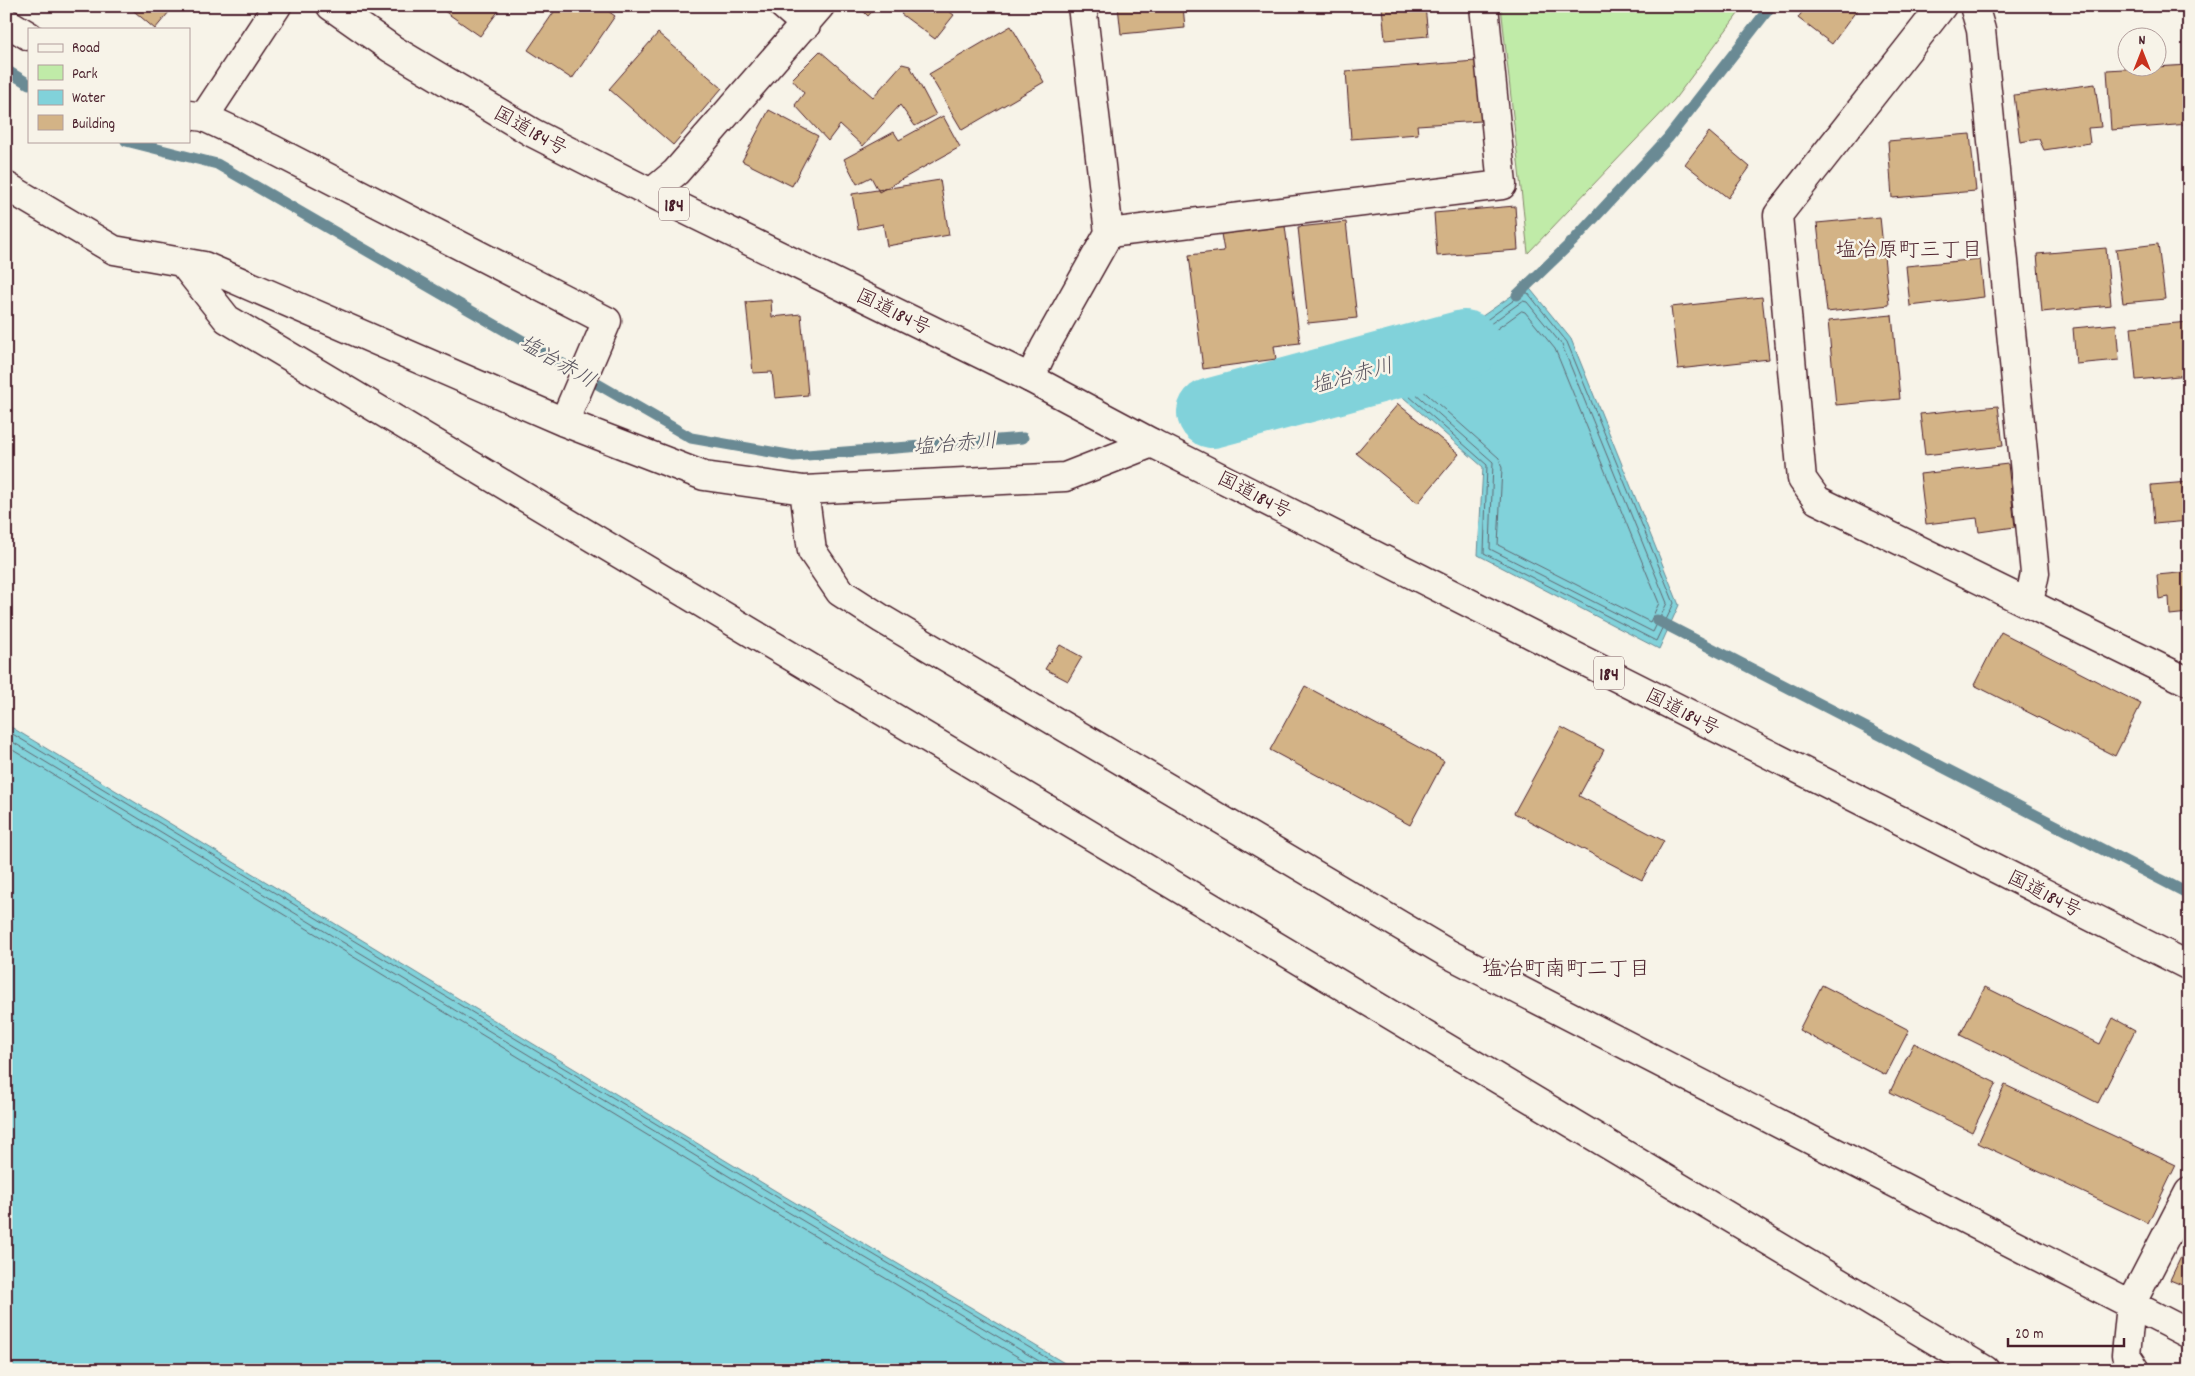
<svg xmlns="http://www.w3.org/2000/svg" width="2195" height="1376" viewBox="0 0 2195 1376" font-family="Dekko,'Klee One',sans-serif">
<rect width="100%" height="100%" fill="#f7f3e8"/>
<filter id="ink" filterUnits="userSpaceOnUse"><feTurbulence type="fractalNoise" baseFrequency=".02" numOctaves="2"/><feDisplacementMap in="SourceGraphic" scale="10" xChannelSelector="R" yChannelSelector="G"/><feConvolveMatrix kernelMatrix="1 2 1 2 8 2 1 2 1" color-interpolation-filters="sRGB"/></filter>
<g filter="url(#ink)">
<!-- green -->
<path fill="#c0eba8" stroke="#85856a" d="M1501,6H1744L1674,100L1528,253Z"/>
<!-- water -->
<path fill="#81d2da" stroke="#6b8a94" d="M1527,285L1571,339L1679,605L1659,649L1478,555L1483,467L1396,391L1376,353L1471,324Z
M6,724L784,1196L1076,1370H6Z"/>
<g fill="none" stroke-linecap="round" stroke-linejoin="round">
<!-- shore -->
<path stroke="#606771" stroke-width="1" d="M1524,293H1528L1567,342L1674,603L1656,641L1484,553L1487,465L1400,388L1385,359L1386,355L1474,329Z
M1523,301L1527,302L1562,345L1667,603L1653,632L1490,549L1493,462L1405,384L1394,362L1395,359L1476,334Z
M1522,311L1525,312L1555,349L1659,603L1650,622L1498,545L1502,468L1499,458L1411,380L1405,367L1406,364L1480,341Z
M6,730L782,1200L1067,1370
M6,738L778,1206L1054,1370
M6,746L774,1212L1040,1370"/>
<!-- stream -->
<path stroke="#6b8a94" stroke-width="11" d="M6,70L29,84
M126,141L217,164L691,438L794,456L1023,438
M1517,295L1574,240L1668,138L1771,6
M1657,620L2189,894"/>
<!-- river -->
<path stroke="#81d2da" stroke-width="70" d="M1212,413L1464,345"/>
</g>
<!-- building -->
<path fill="#d3b386" stroke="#4a1f2b" d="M128,6H174L155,29Z
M437,6H502L480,36Z
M558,6H601L615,16L572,79L528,50Z
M858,6H877L868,16Z
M907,6H942L954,15L935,39L901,14Z
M1033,6H1057L1035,12Z
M1118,6H1183L1185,28L1121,34Z
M1382,6H1425L1428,36L1385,40Z
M1806,6H1858L1859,7L1832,44L1798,18Z
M1011,26L1044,82L962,130L929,74Z
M658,33L722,88L673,145L609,89Z
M820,51L873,97L902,64L910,66L936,115L915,126L900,105L863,146L840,125L828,141L795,105L804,93L792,79Z
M1476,61L1481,121L1417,125L1418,134L1351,139L1346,71Z
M2188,65L2189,124L2111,130L2107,70Z
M2095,84L2101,127L2088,128L2090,143L2044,150L2039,139L2020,142L2014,95Z
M769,110L818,136L792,186L742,161Z
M943,116L960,147L879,192L871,177L857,184L844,159L894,132L899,140Z
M1709,132L1750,167L1728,198L1685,164Z
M1970,134L1976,191L1892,198L1888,141Z
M940,180L949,235L887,246L883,224L858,229L852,194Z
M1515,206L1518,250L1437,256L1434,213Z
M1880,217L1889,305L1827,312L1817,223Z
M1346,222L1357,318L1308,323L1298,227Z
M1285,226L1300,343L1274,346L1276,359L1203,369L1189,255L1224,251L1221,234Z
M2158,244L2165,299L2123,303L2116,249Z
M2106,248L2111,305L2042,312L2037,254Z
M1980,259L1984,297L1910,306L1906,266Z
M1762,297L1769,359L1678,369L1671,307Z
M771,300L772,317L801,314L808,395L775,398L772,372L753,373L746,302Z
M1892,315L1900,399L1836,405L1828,321Z
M2189,322V375L2136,380L2131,327Z
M2116,324L2119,360L2076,364L2073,328Z
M1398,404L1459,454L1418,503L1356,453Z
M1998,406L2003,446L1925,455L1920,414Z
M2008,464L2015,527L1979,532L1977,518L1926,524L1920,474Z
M2189,482V521L2154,524L2151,485Z
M2189,572V613L2170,615L2169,597L2159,599L2157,575Z
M2001,632L2141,704L2115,756L1974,685Z
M1060,645L1082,657L1068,681L1045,669Z
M1305,686L1444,761L1410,825L1270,750Z
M1561,727L1604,750L1579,796L1664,841L1642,880L1514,813Z
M1822,985L1909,1030L1886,1075L1799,1030Z
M1985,987L2100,1044L2113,1018L2135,1030L2098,1103L1960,1035Z
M1914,1043L1996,1083L1972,1132L1890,1092Z
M2005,1085L2176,1165L2148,1223L1978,1143Z
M2189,1240V1288L2170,1280Z"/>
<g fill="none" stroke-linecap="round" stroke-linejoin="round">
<defs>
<path id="minor" d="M784,6L806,25
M1942,6L1778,215L1802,479L1817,500L2189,682
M1974,6L1981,30L2035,573L2029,603
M6,22L29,36
M189,115L204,117L272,149L607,321L564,422
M204,117L277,6
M6,186L114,250L204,266L564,422L704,476L804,490L1065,477L1152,443
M651,193L676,172L820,6
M1109,233L1502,185L1484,6
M182,262L227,319L1985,1370
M1030,378L1045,347L1109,233L1082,6
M804,490L812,551L840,592L882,619L1447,953L2189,1334
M2136,1370L2126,1355L2131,1304L2189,1192"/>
<path id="trunk" d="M331,6L392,49L533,133L651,193L1030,378L1152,443L2189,966"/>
</defs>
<!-- minor casing -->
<use href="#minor" stroke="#4a1f2b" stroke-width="31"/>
<!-- trunk casing -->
<use href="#trunk" stroke="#4a1f2b" stroke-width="31"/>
<!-- minor -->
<use href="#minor" stroke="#f7f3e8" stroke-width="28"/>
<!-- trunk -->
<use href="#trunk" stroke="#f7f3e8" stroke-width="28"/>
</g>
</g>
<g text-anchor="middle" stroke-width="5" stroke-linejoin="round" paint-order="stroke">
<!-- shield labels -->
<g fill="#f7f3e8" stroke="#7e5f64" stroke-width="1">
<rect x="659" y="187.5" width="30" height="33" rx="4"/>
<rect x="1594" y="656.5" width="30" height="33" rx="4"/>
</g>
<g font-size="19" font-weight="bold" fill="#4a1f2b">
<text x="674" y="211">184</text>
<text x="1609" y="680">184</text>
</g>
<!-- street labels -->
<g font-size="20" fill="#4a1f2b" stroke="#f7f3e8">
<text transform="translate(531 130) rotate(29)" y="7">国道184号</text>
<text transform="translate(894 311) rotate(26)" y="7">国道184号</text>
<text transform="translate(1255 494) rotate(27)" y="7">国道184号</text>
<text transform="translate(1683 711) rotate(27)" y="7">国道184号</text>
<text transform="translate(2045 893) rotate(27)" y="7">国道184号</text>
</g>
<!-- neighbourhood labels -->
<g font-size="21" fill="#4a1f2b" stroke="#f7f3e8">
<text x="1909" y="256">塩冶原町三丁目</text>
<text x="1566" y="975">塩冶町南町二丁目</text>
</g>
<!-- water labels -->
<g font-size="21" font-style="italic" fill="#5a5560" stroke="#f7f3e8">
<text transform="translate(558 361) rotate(30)" y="7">塩冶赤川</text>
<text transform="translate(1352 375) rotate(-15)" y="7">塩冶赤川</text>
<text transform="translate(955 443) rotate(-5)" y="7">塩冶赤川</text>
</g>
</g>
<!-- margin -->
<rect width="2195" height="1376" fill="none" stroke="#f7f3e8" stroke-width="25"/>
<rect x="12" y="12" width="2170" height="1351" fill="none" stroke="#4a1f2b" stroke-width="2" filter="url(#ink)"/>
<!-- legend -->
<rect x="28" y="28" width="162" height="115" fill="#f7f3e8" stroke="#b29e9c"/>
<rect x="38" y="44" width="25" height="8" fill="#f7f3e8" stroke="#b29e9c"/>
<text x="72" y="52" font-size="15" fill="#4a1f2b">Road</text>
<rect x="38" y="65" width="25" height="15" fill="#c0eba8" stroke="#b29e9c"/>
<text x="72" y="78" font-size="15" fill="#4a1f2b">Park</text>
<rect x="38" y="90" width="25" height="15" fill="#81d2da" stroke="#b29e9c"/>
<text x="72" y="102" font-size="15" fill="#4a1f2b">Water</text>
<rect x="38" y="115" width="25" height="15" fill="#d3b386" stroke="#b29e9c"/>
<text x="72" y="128" font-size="15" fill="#4a1f2b">Building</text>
<!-- north arrow -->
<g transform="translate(2142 52)"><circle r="24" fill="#f7f3e8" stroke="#b29e9c"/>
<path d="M0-4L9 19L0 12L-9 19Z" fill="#c8321e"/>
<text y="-8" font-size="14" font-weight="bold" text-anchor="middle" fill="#4a1f2b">N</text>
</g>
<!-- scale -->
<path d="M2008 1338v8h116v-8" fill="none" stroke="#4a1f2b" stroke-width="2.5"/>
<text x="2015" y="1338" font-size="15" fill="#4a1f2b" stroke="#f7f3e8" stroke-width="4" paint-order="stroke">20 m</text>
</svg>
